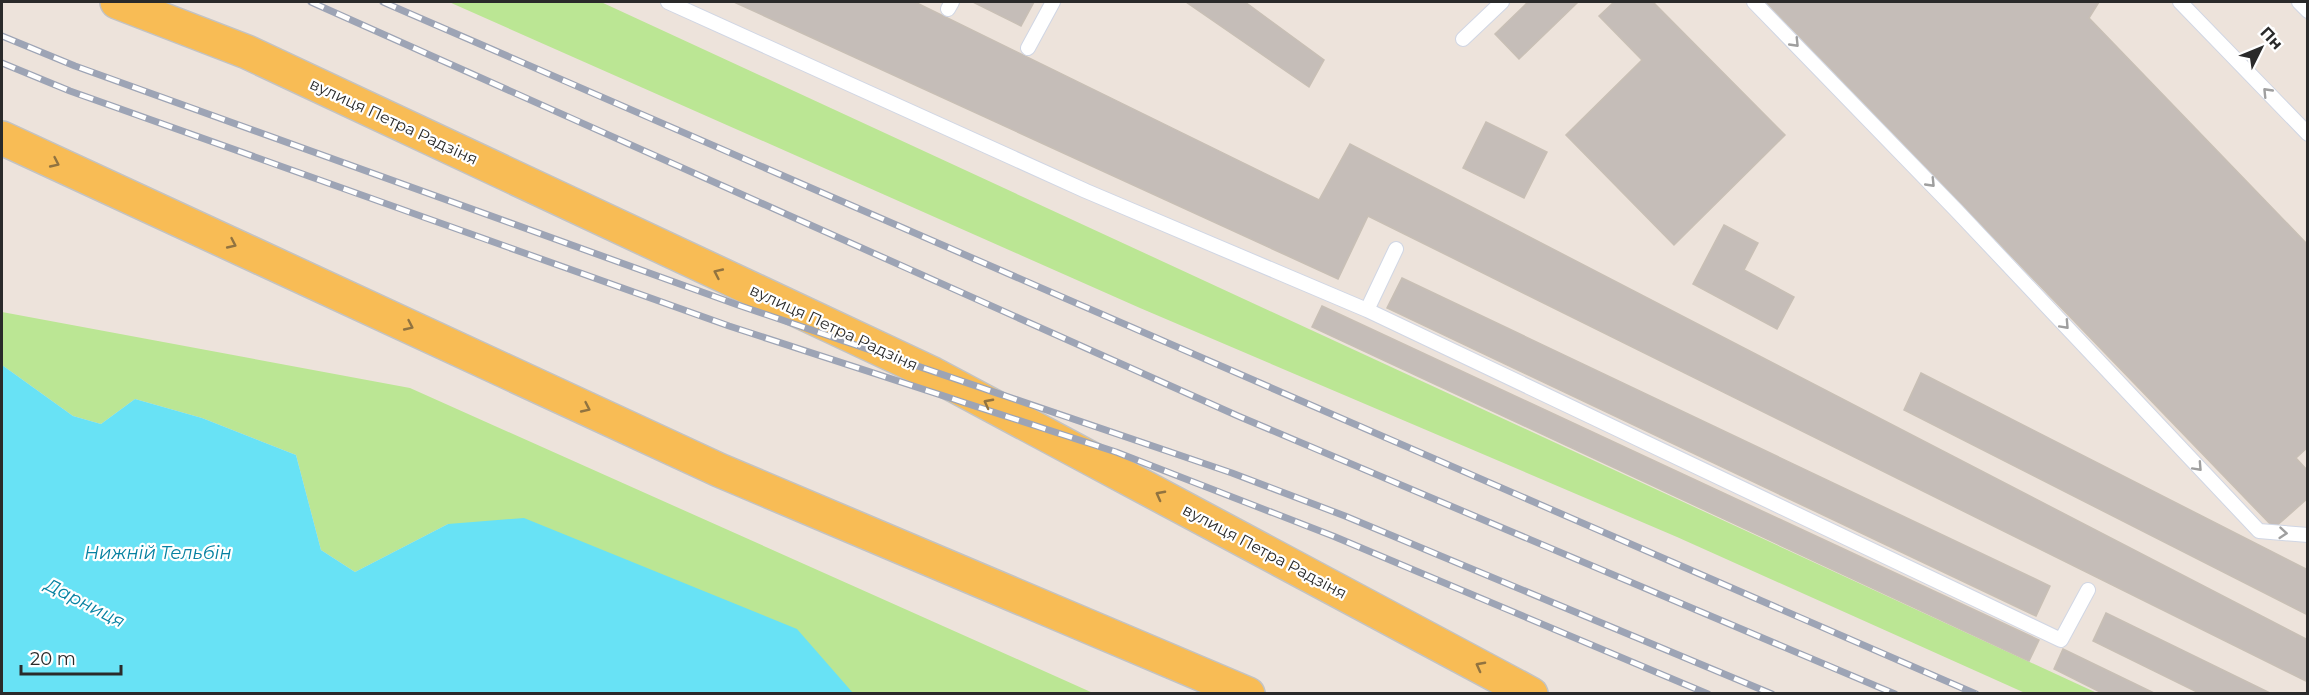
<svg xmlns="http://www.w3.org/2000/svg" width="2309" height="695" viewBox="0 0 2309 695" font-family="Montserrat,sans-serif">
<rect width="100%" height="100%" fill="#ede3db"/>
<!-- green -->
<path fill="#bbe694" d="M449,2H601L2097,693H2025L1677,537L1140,308Z
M2,312L410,388L1093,693H784L448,524L355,572L321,550L296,455L202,418L135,399L101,424L73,416L2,365Z"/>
<!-- water -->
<path fill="#68e2f5" d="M2,365L73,416L101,424L135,399L202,418L296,455L321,550L355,572L448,524L524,518L797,629L853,693H2Z"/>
<!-- building -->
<path fill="#c5bdb8" stroke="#c8bfb5" stroke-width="1.5" d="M734,2H915L1319,200L1350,144L2308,640V682L1368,216L1338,279Z
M973,2H1034L1021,26Z
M1186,2H1245L1324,60L1309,87Z
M1528,2H1578L1519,59L1495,34Z
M1614,2H1653L1785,135L1674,245L1566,135L1642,60L1599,16Z
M1766,2H2099L2089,18L2308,245V447L2296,458L2308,471V498L2274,528Z
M1486,122L1547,152L1524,198L1463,168Z
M1724,225L1758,243L1744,270L1794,297L1777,329L1693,284Z
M1402,278L2050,586L2036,616L1387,308Z
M1322,306L2039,640L2029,661L1312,327Z
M1921,373L2308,570V615L1904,410Z
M2106,613L2272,694H2201L2093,641Z
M2063,649L2156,694H2104L2054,669Z"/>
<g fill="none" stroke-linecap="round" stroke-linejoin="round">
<defs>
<path id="lane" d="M668,2L1086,191L1367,310L1396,249
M1754,2L1957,211L2259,531L2308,535
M2180,2L2308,134
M2299,2L2308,11
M948,9L952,2
M1463,39L1502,2
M1028,48L1053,2
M1367,310L2061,640L2088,590"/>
<path id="primary" d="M117,2L247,52L933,374L1531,694
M2,138L719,470L1248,694"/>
</defs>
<!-- lane casing -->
<use href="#lane" stroke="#d0d6e4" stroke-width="16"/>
<!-- primary casing -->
<use href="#primary" stroke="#c3c3c3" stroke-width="36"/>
<!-- lane -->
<use href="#lane" stroke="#fff" stroke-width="14"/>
<!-- primary -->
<use href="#primary" stroke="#f8bc55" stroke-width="33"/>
<defs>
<path id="rail" d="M311,2L1238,416L1895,694
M383,2L1976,694
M2,36L75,66L738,305L1232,473L1345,516L1772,694
M2,63L70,91L729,326L1116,452L1333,536L1708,694"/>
</defs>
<!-- rail casing -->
<use href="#rail" stroke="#9da4b5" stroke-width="7"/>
<!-- rail -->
<use href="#rail" stroke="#fff" stroke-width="4.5" stroke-dasharray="14" stroke-linecap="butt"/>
</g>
<!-- one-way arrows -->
<defs><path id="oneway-chevron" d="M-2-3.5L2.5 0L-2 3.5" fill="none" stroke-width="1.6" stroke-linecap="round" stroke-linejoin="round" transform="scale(1.5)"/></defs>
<g stroke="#9f9f9f">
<use href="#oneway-chevron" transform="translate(1795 43) rotate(46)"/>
<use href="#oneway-chevron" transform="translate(2267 92) rotate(-134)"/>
<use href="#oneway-chevron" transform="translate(1931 183) rotate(46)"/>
<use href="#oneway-chevron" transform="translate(2065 325) rotate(47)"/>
<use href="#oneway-chevron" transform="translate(2198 467) rotate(47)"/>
<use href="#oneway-chevron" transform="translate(2283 533) rotate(5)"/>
</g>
<g stroke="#917340">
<use href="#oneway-chevron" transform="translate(55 163) rotate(25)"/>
<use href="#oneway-chevron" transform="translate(232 244) rotate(25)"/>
<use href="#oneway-chevron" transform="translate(718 273) rotate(-155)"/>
<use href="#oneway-chevron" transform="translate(409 326) rotate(25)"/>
<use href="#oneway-chevron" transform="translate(988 403) rotate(-152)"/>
<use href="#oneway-chevron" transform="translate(586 408) rotate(25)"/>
<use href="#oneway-chevron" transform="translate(1160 495) rotate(-152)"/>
<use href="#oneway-chevron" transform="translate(1480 666) rotate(-152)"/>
</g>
<g text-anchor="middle" stroke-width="4.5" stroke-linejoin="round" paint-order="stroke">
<!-- street labels -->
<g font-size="16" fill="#2a2a2a" stroke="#fff">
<text transform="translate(394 121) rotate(25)" y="6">вулиця Петра Радзіня</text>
<text transform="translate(834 327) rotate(25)" y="6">вулиця Петра Радзіня</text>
<text transform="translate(1265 551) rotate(28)" y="6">вулиця Петра Радзіня</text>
</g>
<!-- water labels -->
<g font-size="18" font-style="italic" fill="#0681a1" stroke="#fff">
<text x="158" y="559">Нижній Тельбін</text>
<text transform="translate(85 603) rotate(27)" y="6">Дарниця</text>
</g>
</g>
<!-- border -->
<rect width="2309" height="695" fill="none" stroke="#2a2a2a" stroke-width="6"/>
<!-- north arrow -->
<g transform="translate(2261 48) rotate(47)" stroke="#ffffff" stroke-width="4.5" paint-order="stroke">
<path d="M0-4.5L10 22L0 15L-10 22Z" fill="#2a2a2a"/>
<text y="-9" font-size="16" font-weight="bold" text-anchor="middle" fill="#2a2a2a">Пн</text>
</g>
<!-- scale -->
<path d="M21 665v9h100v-9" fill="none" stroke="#2a2a2a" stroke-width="3"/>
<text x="30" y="665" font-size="18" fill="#2a2a2a" stroke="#ffffff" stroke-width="4.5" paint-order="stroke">20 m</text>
</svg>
